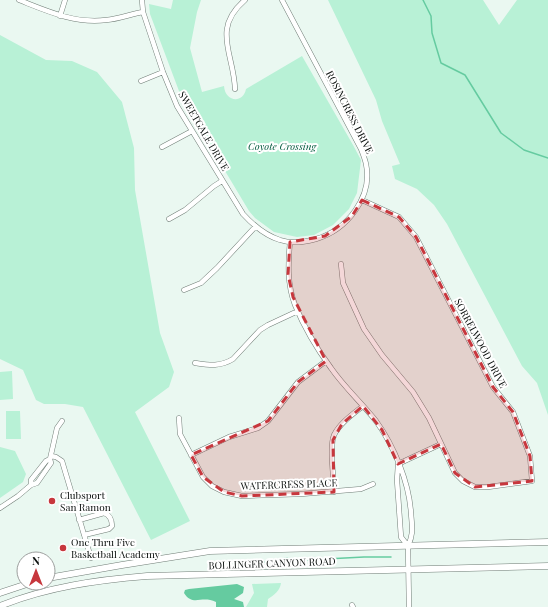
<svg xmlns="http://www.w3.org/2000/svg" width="548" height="607" viewBox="0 0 548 607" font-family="'Playfair Display',serif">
<rect width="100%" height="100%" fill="#eaf8f1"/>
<!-- green -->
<path fill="#b8f1d6" d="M173,0H201L197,12L190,48L202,92L224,86C225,102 243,104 246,89L302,56L353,145L361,160L357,193L349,209L333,225L314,235L297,237L274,232L255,218L249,211L182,99L150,14L149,4L171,9Z
M328,0H483L499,25L517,0H548V415L537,383L522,366L447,224L434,205L417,189L395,179L392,166L400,164L382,121L376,100Z
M0,35L46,60L72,61L97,72L122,102L134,148L135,190L160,333L174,372L169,387L135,412L190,521L151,540L83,407L65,404H44L36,400L23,370L0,359Z
M12,371L13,399L0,400V372Z
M6,411H20L21,439H6Z
M0,447L15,451L26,474L23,482L0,498Z
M281,583C280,591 274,595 268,599L267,607H246L254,593L252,584Z"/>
<!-- water -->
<path fill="#65cba0" d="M237,584L244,587L243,593L234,599L243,602L244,607H216V602C201,595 193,607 184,593L185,590L189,589Z"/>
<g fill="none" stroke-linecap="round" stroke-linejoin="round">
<!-- stream -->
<path stroke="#65cba0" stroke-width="1.5" d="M423,0L431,16L432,33L441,63L465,75L501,133L524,150L548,158
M244,564L260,563L287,558L307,560L364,557H391"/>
<defs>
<path id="street" d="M19,0C47,11 75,24 106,20C119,19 131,14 143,12
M142,0L143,12L163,72L177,106L243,214C253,225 264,235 280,240C291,244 305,242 316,239C347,230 373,197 366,164C365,159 363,154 361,149L282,0
M60,16L65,0
M141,81L163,72
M235,89C234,54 211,29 245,0
M162,147L192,131
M169,219L185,210L214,186L222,181
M290,242C288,264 287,284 295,305C304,327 317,349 331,368C344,387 362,403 376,421C394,446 409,482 411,513C412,527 414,533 408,546L409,607
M341,264L343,283L364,329L382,355L413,392L429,418L455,473L463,481L475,487H488L532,481L530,456L513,412L493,387L416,237L399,217L362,200
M184,290L201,283L217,268L255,227
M195,363C209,365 220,367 233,359L260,330L268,325L298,311
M179,418L180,434L203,477L212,486L224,492L242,496L301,494L361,489L373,484
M191,455L229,437L258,428L268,421L298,382L326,361
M51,456L56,457L62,461L91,558
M398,464L441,444
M398,465L397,480L401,537L408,546
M31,485V480L46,461L50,459
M334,492C334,478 329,447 334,435C340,423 353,414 363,406
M0,508L18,496L31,485L37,483L51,463L50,459L57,428L62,421
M79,520L104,513C110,515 112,521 112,526L109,529L84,535
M352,605L353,607"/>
<path id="secondary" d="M48,578L122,565L210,551L548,542
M0,593L30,583
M0,606C47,587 97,580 147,576L548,566"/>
</defs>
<!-- street casing -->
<use href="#street" stroke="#707d76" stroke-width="5.5"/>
<!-- secondary casing -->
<use href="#secondary" stroke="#707d76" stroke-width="7"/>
<!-- street -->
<use href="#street" stroke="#fff" stroke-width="4.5"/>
<!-- secondary -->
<use href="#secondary" stroke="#fff" stroke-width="6"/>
</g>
<!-- marked area -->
<path fill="#c7373d" fill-opacity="0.2" stroke="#c7373d" stroke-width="3" stroke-dasharray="8 5" stroke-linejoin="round" d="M362,200L399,217L416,237L493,387L513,412L530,456L532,481L475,487L455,473L441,444L398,464L382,430L363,406L342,424L333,440L334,492L242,496L224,492L203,477L191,455L268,421L298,382L326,361L293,297L288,274L290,242L325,236L352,216Z"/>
<!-- markers -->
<g fill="#c7373d" stroke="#fff" stroke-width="1.5">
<circle cx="52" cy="501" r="4"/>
<circle cx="63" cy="548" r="4"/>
</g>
<g text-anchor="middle" stroke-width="4" stroke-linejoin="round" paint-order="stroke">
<!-- street labels -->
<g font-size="10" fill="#090e0c" stroke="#fff">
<text transform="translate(350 112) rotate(63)" y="4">ROSINCRESS DRIVE</text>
<text transform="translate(204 131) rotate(60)" y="4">SWEETGALE DRIVE</text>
<text transform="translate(481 343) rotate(62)" y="4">SORRELWOOD DRIVE</text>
<text transform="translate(289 484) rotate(-2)" y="4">WATERCRESS PLACE</text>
<text transform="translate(272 563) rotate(-2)" y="4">BOLLINGER CANYON ROAD</text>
</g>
<!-- park labels -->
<g font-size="10" font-style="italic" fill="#035a3e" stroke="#fff">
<text x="282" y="150">Coyote Crossing</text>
</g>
<!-- poi labels -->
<g font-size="10" fill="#090e0c" stroke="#fff" text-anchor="start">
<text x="60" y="499">Clubsport<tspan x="60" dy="12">San Ramon</tspan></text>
<text x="71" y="546">One Thru Five<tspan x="71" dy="12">Basketball Academy</tspan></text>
</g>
</g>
<!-- north arrow -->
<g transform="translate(36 571)"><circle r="19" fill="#ffffff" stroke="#9d9f9e"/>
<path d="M0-3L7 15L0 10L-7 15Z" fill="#c7373d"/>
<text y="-6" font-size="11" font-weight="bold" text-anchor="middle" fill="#090e0c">N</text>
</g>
</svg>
